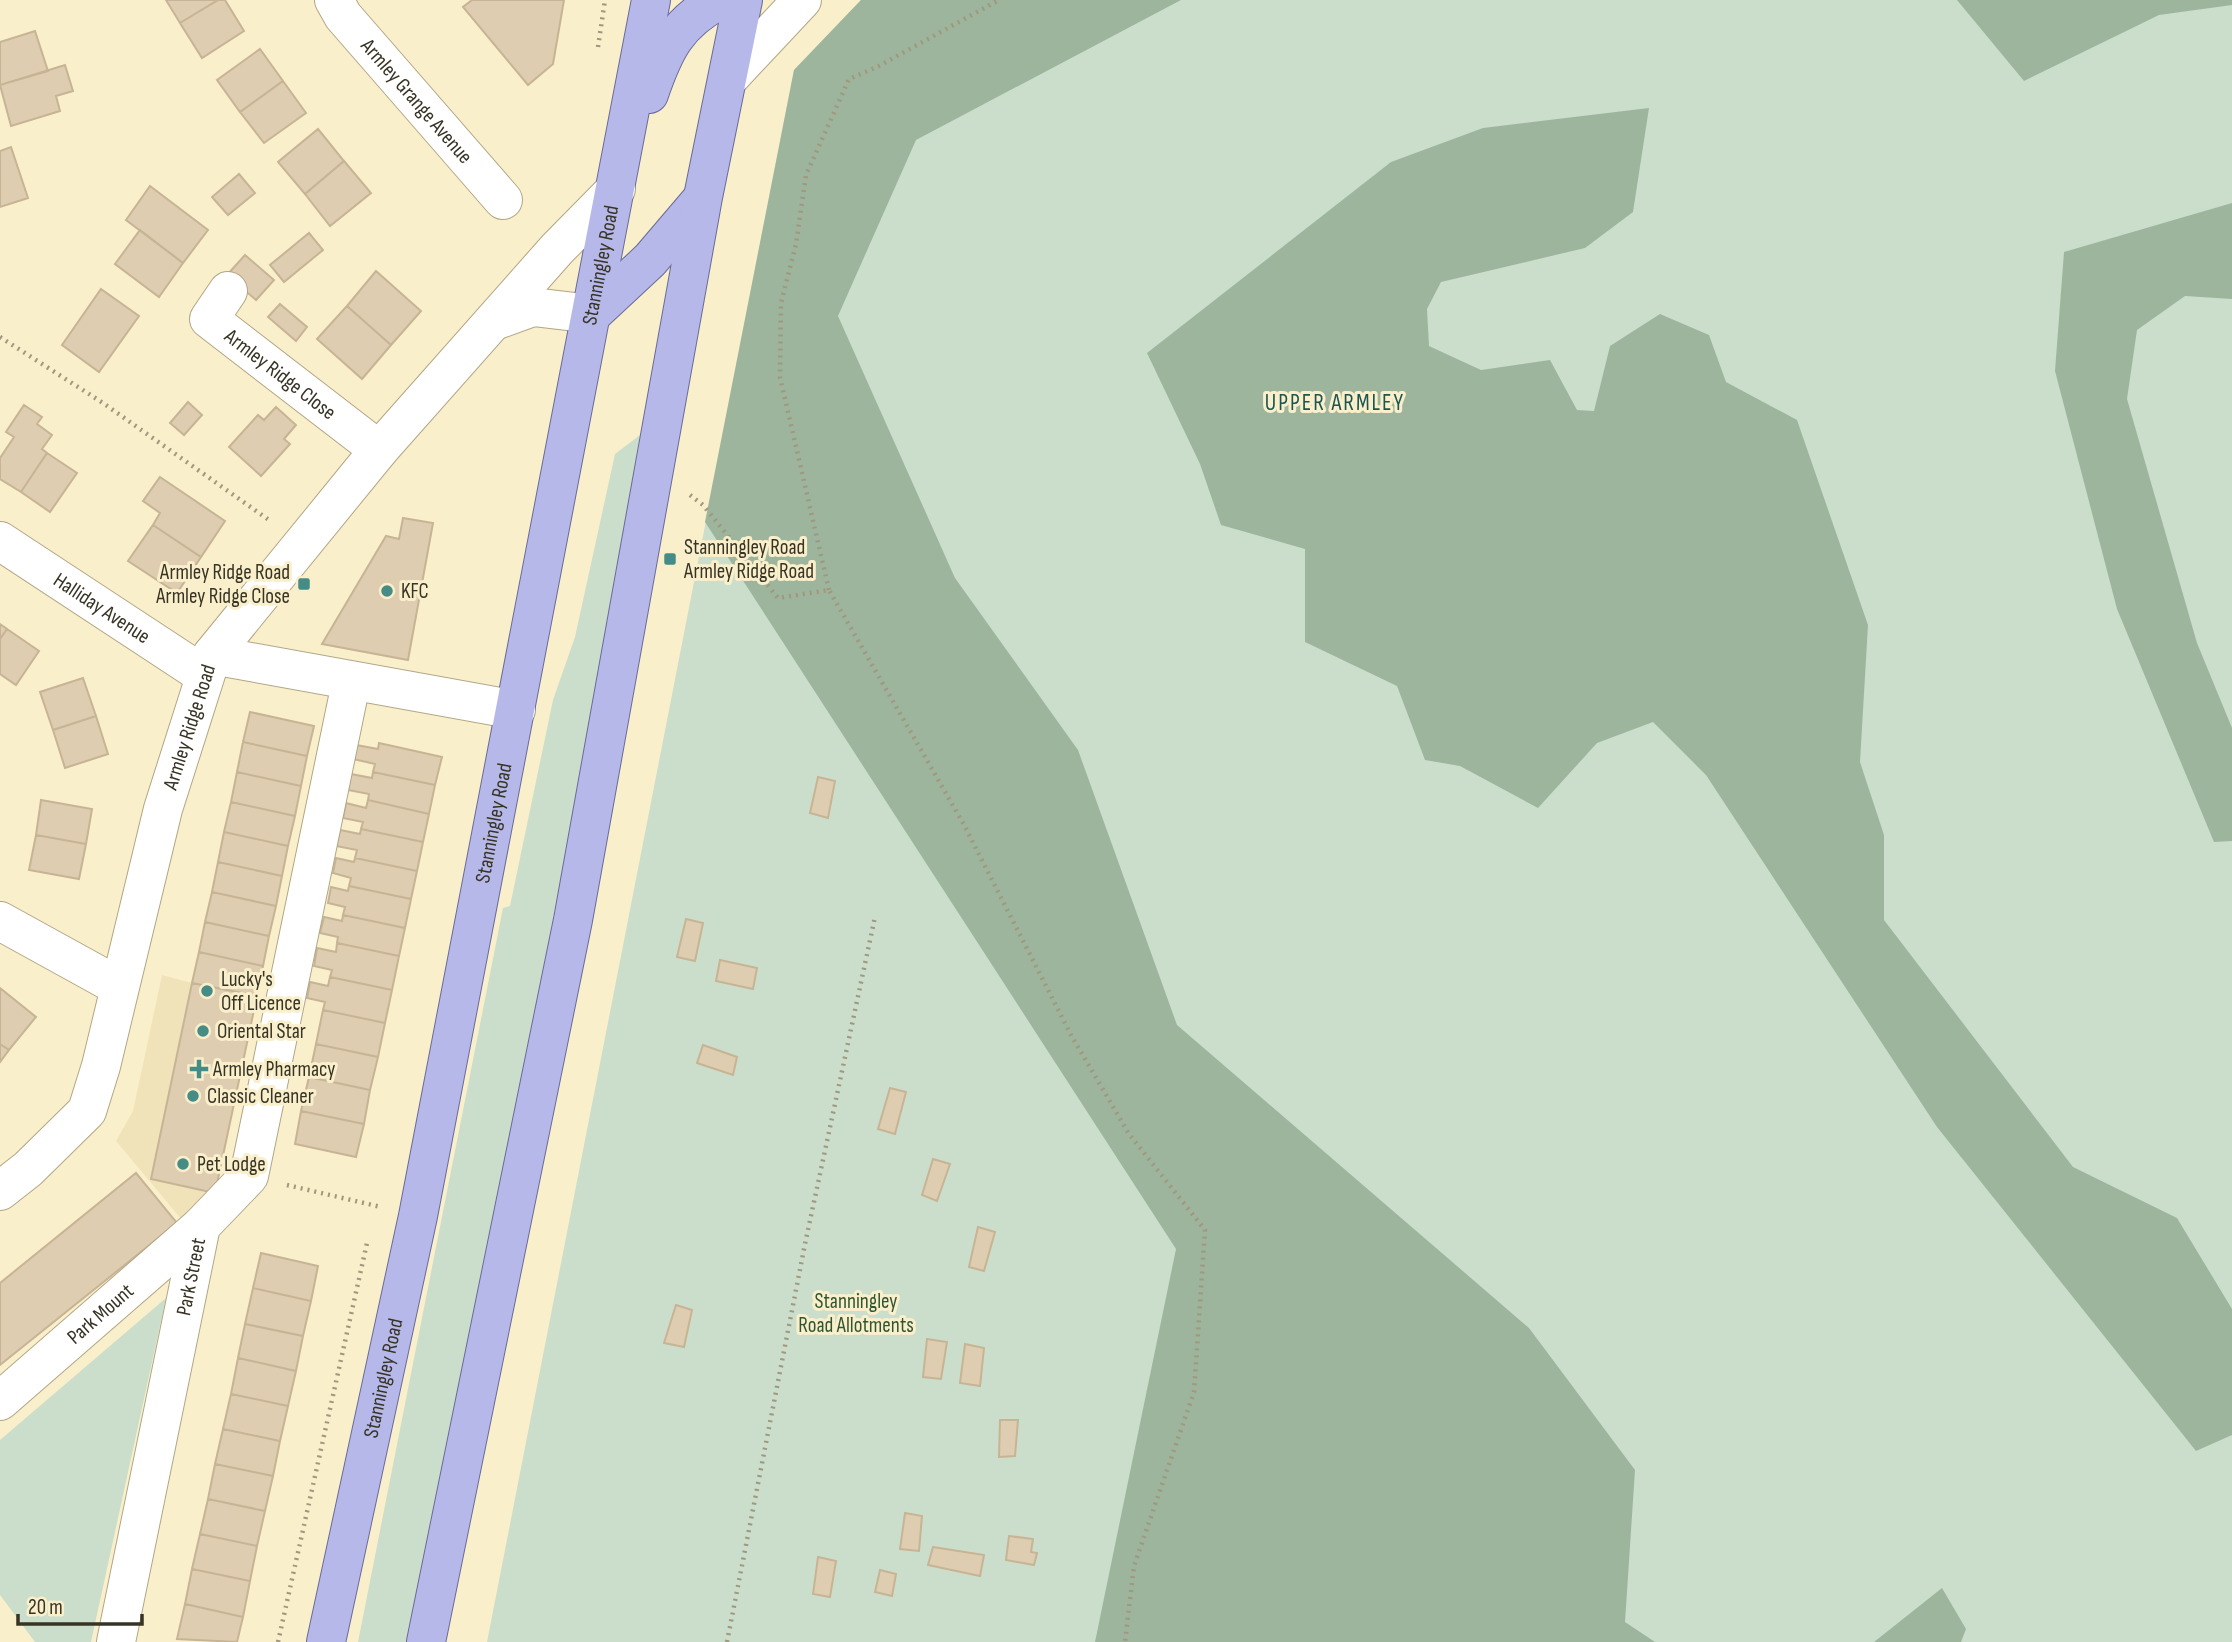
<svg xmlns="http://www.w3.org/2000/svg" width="2232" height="1642" viewBox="0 0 2232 1642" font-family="'Sofia Sans Condensed',sans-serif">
<rect width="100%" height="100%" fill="#faefcb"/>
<!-- built -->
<path fill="#f1e3b9" d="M162,975L192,983L215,1193L183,1221L116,1141L133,1111Z"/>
<!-- green -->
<path fill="#cbdecb" d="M861,0H2232V1642H487L794,70Z
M640,435C573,840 490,1241 407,1642H358L503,908L510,906L553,700L575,637L615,454Z
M166,1298L91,1642H35L0,1595V1440Z"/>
<!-- forest -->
<path fill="#9db59d" d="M861,0H1181L916,140L838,316L955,578L1078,750L1177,1025L1529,1328L1635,1470L1625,1622L1655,1642H1095L1176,1249L705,522L794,70Z
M1957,0H2232V5L2159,15L2024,81Z
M1649,108L1633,212L1585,248L1441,282L1427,309L1429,346L1481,370L1550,360L1577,410L1594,411L1610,346L1660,314L1709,335L1726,382L1797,420L1868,625L1860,762L1884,835V920L2073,1167L2177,1218L2232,1309V1435L2196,1451L1937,1127L1706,775L1653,722L1597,743L1538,808L1460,766L1425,760L1397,686L1305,642V549L1221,525L1200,464L1147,353L1391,162L1483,128Z
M2232,203V299L2185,296L2137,330L2127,399L2197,643L2232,728V841L2214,842L2117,609L2055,371L2064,252Z
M1942,1588L1966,1629L1961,1642H1874Z"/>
<!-- building -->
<path fill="#decdb0" stroke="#c7b495" stroke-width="2" d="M166,0H218L180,23Z
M218,0H225L244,31L202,58L180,23Z
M472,0H564L553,64L528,85L463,7Z
M35,31L48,71L0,85V42Z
M260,49L283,81L240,112L217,80Z
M65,65L73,91L56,96L60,111L11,126L0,85Z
M283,81L306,113L264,143L240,112Z
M318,129L344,161L305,194L278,162Z
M11,147L28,198L0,207V151Z
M344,161L371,193L330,226L305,194Z
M239,174L255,193L228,215L212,197Z
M150,186L208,230L183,263L126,220Z
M140,230L183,263L159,297L115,264Z
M309,233L323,250L284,282L270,265Z
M245,255L274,280L256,300L227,275Z
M376,271L421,311L391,345L347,306Z
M101,289L139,316L99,372L62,345Z
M280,304L307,327L296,341L268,317Z
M347,306L391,345L362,379L317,339Z
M188,402L202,415L184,435L170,423Z
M24,405L42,417L37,424L52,435L42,449L47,453L21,492L0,479V458L14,437L6,432Z
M276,407L296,425L284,439L290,444L261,476L229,447L258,415L264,420Z
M47,453L77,473L50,512L21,492Z
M160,477L225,521L201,557L153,525L160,513L143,501Z
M403,518L433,523L408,660L322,644L386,536L399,539Z
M153,525L201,557L177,593L128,561Z
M0,624L7,629L0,639Z
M7,629L39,651L16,685L0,674V639Z
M83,678L96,716L53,730L40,692Z
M250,712L314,726L307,756L243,742Z
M96,716L108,754L65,768L53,730Z
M243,742L307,756L301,786L237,772Z
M379,743L442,757L435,785L373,772L375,764L353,759L356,745L378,749Z
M237,772L301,786L295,816L231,802Z
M373,772L435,785L429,814L368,800L369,794L348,790L351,774L372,778Z
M818,777L835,781L828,818L810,813Z
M41,800L92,809L86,844L36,835Z
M368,800L429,814L423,842L361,829L363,822L343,818L346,803L366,808Z
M231,802L295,816L288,846L224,832Z
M361,829L423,842L417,871L355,858L357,850L336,846L340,830L360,834Z
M224,832L288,846L282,876L218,862Z
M36,835L86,844L79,879L29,870Z
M336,858L354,862L355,858L417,871L411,899L349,886L351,878L333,873Z
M218,862L282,876L276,906L212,892Z
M349,886L411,899L405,928L343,915L345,907L328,903L331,887L348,891Z
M212,892L276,906L269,936L205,922Z
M343,915L405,928L399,956L337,943L338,937L320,933L324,917L342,921Z
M686,919L703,923L695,961L677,957Z
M205,922L269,936L263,966L199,952Z
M337,943L399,956L392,990L330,977L332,970L314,966L317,948L336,952Z
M199,952L263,966L257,996L192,983Z
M720,960L757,968L753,989L716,981Z
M330,977L392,990L385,1023L323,1010L325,1002L307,998L310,982L328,986Z
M192,983L257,996L215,1193L151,1179Z
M0,988L36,1017L9,1050L0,1044Z
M323,1010L385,1023L378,1057L316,1044Z
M0,1044L9,1050L0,1062Z
M316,1044L378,1057L370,1090L309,1077Z
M703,1045L737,1057L733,1075L697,1063Z
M309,1077L370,1090L364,1124L301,1111Z
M890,1088L906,1092L895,1134L878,1129Z
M301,1111L364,1124L356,1157L295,1144Z
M933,1159L950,1164L937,1201L922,1195Z
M136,1173L177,1223L0,1365V1283Z
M978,1227L995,1232L984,1271L969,1267Z
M261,1253L318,1266L311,1301L253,1288Z
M253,1288L311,1301L303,1336L245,1324Z
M676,1305L692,1310L684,1347L664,1343Z
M245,1324L303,1336L296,1371L238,1358Z
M927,1339L947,1342L941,1379L923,1377Z
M965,1344L984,1348L980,1386L960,1383Z
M238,1358L296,1371L288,1406L231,1394Z
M231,1394L288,1406L280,1441L223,1429Z
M1000,1420H1018L1015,1456L999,1457Z
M223,1429L280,1441L273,1476L215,1464Z
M215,1464L273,1476L265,1511L208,1499Z
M208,1499L265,1511L257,1546L200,1534Z
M905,1513L922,1516L919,1551L900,1549Z
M200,1534L257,1546L250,1581L192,1569Z
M1009,1536L1033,1539L1031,1552L1037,1553L1034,1565L1006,1560Z
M933,1547L984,1555L980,1576L928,1565Z
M818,1557L836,1561L830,1597L813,1594Z
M192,1569L250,1581L243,1617L185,1604Z
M880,1570L896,1574L892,1596L875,1592Z
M185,1604L243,1617L237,1642L177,1639Z"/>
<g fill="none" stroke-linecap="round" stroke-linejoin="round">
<defs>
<g id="street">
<path id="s1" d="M334,0L343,16L503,200"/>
<path id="s2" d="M228,291L209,319L379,450"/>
<path id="s3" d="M0,541L204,675"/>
<path d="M212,655L516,710"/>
<path d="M0,921L118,986"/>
<path id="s4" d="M0,1401L201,1226"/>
<path id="s5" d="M116,1642L201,1226L249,1176L351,683"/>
</g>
<g id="secondary">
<path d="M728,79L802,0"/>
<path d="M497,320L533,307L592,314"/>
<path id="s6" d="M0,1191L28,1169L87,1111L101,1066L163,809L212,655L379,450L557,249L616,189"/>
</g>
<g id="primary">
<path d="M649,94C664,50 677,22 720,0"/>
<path d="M592,314L650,260L702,199"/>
<path id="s7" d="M326,1642L418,1216L651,0"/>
<path d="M426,1642L573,920L703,197L743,0"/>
</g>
</defs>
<!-- street casing -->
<use href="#street" stroke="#b1a685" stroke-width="40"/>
<!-- secondary casing -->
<use href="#secondary" stroke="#b1a685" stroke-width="40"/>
<!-- primary casing -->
<use href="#primary" stroke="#696a99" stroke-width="40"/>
<!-- path -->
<path stroke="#a0987e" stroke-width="4.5" stroke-dasharray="2 5" stroke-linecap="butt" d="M598,47L605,0
M0,337L103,403L269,520
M690,495L703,505L778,598L829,590L963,823L1071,1035L1129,1134L1205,1230L1194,1392L1134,1566L1125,1642
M829,590L780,377L781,303L796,244L806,175L849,79L877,67L999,0
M287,1185L381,1207
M278,1642L367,1243
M727,1642L805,1244L875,917"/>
<!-- street -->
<use href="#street" stroke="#fff" stroke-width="38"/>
<!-- secondary -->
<use href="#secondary" stroke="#fff" stroke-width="38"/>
<!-- primary -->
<use href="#primary" stroke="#b5b8e8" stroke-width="38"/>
</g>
<!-- markers -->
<g fill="#458c87" stroke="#faefcb" stroke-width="2.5">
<rect x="663" y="552" width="14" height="14" rx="3.5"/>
<rect x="297" y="577" width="14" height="14" rx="3.5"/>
<circle cx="387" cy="591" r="7"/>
<circle cx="207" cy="991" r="7"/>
<circle cx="203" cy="1031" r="7"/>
<path d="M195.5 1058.5h7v7h7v7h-7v7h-7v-7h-7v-7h7z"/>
<circle cx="193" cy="1096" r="7"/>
<circle cx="183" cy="1164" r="7"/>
</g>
<g text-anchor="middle" stroke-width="6" stroke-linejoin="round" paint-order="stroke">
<!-- street labels -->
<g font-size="21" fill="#373325" stroke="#faefcb">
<text dy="7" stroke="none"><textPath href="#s1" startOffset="131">Armley Grange Avenue</textPath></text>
<text dy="7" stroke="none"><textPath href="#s7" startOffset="1404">Stanningley Road</textPath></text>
<text dy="7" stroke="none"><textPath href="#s2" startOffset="124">Armley Ridge Close</textPath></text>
<text dy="7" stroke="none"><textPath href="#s3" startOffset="122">Halliday Avenue</textPath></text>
<text dy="7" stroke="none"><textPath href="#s6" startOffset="516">Armley Ridge Road</textPath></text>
<text dy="7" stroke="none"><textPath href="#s7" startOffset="836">Stanningley Road</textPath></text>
<text dy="7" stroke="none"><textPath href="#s5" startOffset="373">Park Street</textPath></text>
<text dy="7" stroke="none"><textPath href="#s4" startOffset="133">Park Mount</textPath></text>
<text dy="7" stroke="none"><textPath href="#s7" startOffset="270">Stanningley Road</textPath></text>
</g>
<!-- poi labels -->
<g font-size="21" fill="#373325" stroke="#faefcb" text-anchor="start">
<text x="684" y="554">Stanningley Road<tspan x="684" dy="24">Armley Ridge Road</tspan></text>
<text x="290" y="579" text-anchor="end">Armley Ridge Road<tspan x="290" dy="24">Armley Ridge Close</tspan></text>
<text x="401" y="598">KFC</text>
<text x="221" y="986">Lucky's<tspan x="221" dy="24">Off Licence</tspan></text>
<text x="217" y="1038">Oriental Star</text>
<text x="213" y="1076">Armley Pharmacy</text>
<text x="207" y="1103">Classic Cleaner</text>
<text x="197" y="1171">Pet Lodge</text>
</g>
<!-- park labels -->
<g font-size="21" fill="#2f5532" stroke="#faefcb">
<text x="856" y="1308">Stanningley<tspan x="856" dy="24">Road Allotments</tspan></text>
</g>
<!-- neighbourhood labels -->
<g font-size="23" letter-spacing="2" fill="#1a5551" stroke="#faefcb">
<text x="1335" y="410">UPPER ARMLEY</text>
</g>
</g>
<!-- scale -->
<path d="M18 1614v10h124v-10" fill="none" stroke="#373325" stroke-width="3.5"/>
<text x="28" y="1614" font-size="21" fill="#373325" stroke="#faefcb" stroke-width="5" paint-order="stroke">20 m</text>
</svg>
